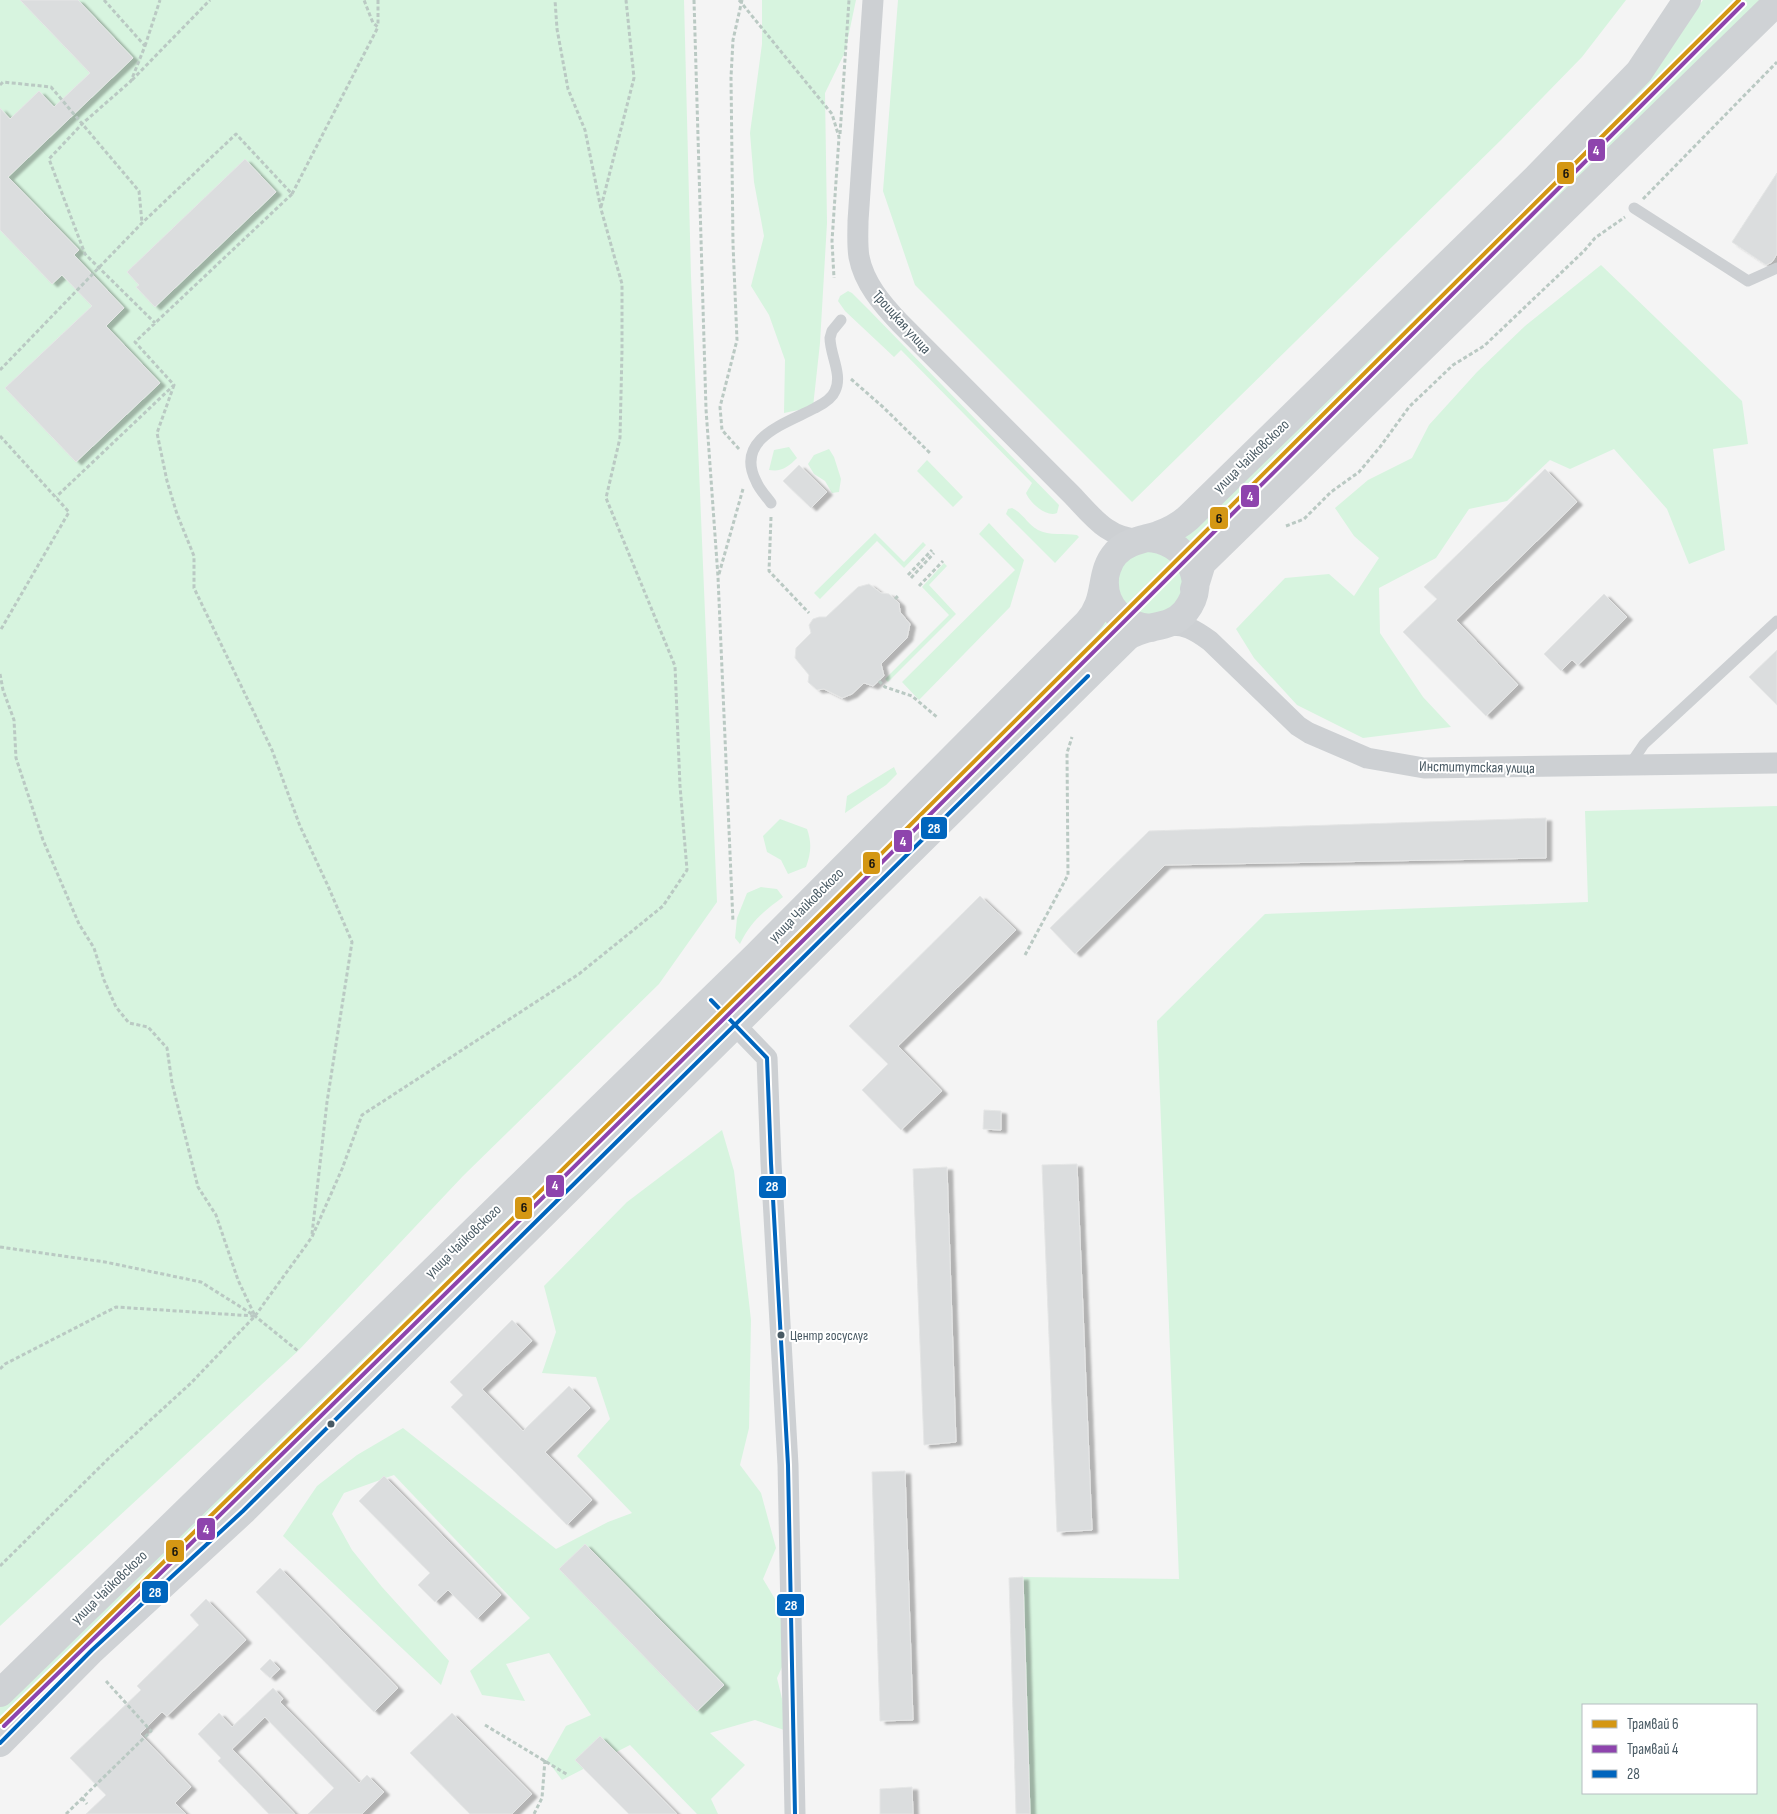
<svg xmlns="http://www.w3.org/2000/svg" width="1777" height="1814" viewBox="0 0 1777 1814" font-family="'Sofia Sans Condensed',sans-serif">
<defs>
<filter id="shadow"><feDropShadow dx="5.5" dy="3" stdDeviation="1" flood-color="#0004"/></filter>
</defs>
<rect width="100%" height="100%" fill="#f4f4f4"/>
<!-- green -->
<path fill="#d7f4df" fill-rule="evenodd" d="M0,0H684L691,276L717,902L659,984L463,1176L298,1351L0,1626Z
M762,0H856L845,52L825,93L827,223L820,343L813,407L784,413L785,360L769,315L751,286L764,236L754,182L750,133L762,44Z
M898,0H1626L1582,57L1501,140L1132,502L915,285L883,191Z
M1703,0H1765L1197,550L1182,535L1647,77Z
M1601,265L1742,401L1748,444L1713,449L1725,550L1689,564L1667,509L1614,449L1570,469L1550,460L1507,501L1469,509L1436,558L1379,588L1380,633L1423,697L1451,727L1363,738L1297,705L1254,658L1236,629L1285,578L1329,574L1354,596L1379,558L1354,536L1335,508L1368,480L1412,458L1429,425L1477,372L1525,326Z
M848,291L852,293L869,310L1059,505L1057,513C1047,518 1030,503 1026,493L1032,483L901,350L894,357L845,311L838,301L840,296Z
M789,447L797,458C788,467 782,472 769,470L774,450Z
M829,449L834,457L841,479L839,492L832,493L825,481L814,474L808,464L814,455Z
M927,460L963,497L953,507L917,471Z
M1012,508C1023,513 1028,525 1038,530C1049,536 1065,533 1077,535L1079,537L1055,563L1006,514L1008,509Z
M989,523L1024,560L1010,607L919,700L902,682L1015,570L979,534Z
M875,533L904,562L923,542L926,545L904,568L877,541L820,599L814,593Z
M1162,545L1190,586L1170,619L1121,612L1115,563Z
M944,563L947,566L929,585L956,614L888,682L885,679L949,615L922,587Z
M1103,618L1116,630L776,966L764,956Z
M894,767L897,774L886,785L845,813L847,796Z
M1777,806V1814H1030L1023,1577L1179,1579L1157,1021L1265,914L1588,902L1585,811ZM1583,1705H1756V1793H1583Z
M780,819L807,829C812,843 811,853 806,867L788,874L781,860L767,852L763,836Z
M761,887L777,889L783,897C763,912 751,921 740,944L735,938L737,918L747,893Z
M678,1042L693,1052L0,1728V1705Z
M722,1130L734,1171L751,1320L749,1428L740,1465L761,1493L776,1548L763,1579L781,1609L787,1656L777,1678L790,1732L755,1720L710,1733L745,1765L711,1799L718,1814H697L630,1745L562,1780L547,1760L566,1726L591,1715L549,1653L506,1664L525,1701L482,1695L470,1671L530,1618L394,1475L344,1493L332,1514L352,1550L382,1587L449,1661L441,1685L283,1536L317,1486L357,1455L403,1428L556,1549L608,1522L632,1513L577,1456L610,1419L596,1377L542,1373L556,1332L544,1286L627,1202Z"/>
<!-- building -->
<path fill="#dbddde" stroke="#e5e6e6" filter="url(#shadow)" d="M20,0H78L133,58L8,177L79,250L74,255L124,308L106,326L160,383L76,462L5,388L92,306L62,275L52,284L0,230V108L10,119L39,91L54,107L90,73Z
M245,159L276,192L155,307L136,287L139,285L127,272Z
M1777,173V254L1772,262L1766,265L1732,242Z
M799,465L827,492L811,508L783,481Z
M1545,469L1577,502L1456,620L1518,685L1486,716L1403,632L1437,599L1424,587Z
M869,584L881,593L889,594L899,603L900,612L910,624L907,638L881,664L884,676L873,686L864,683L852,694L842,698L824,689L817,690L808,682L809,675L795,658L796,648L811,633L809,625L813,619L819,617H826L858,587Z
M1604,594L1627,617L1578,665L1572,660L1561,671L1544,654Z
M1777,650V705L1749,677Z
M1546,818V858L1165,865L1075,954L1050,928L1149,831Z
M980,896L1016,930L898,1046L942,1091L901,1130L862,1090L888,1064L849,1026Z
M984,1110L1001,1111V1130L983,1129Z
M1077,1164L1092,1530L1057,1532L1042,1165Z
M947,1167L956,1442L924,1445L913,1169Z
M512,1320L532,1341L482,1389L523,1431L569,1386L590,1408L545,1452L592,1500L567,1525L451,1407L463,1395L450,1382Z
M905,1471L913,1720L880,1721L872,1472Z
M384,1476L501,1595L477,1619L448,1590L435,1602L418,1585L430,1573L359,1501Z
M585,1544L724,1685L697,1711L559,1569Z
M280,1568L398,1688L374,1712L256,1592Z
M1023,1577L1030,1814H1016L1009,1578Z
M206,1599L246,1640L167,1716L162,1712L140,1734L191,1787L175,1803L186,1814H86L106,1795L70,1758L141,1690L137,1686L199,1625L190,1615Z
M270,1659L280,1669L270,1678L260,1669Z
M273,1688L283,1699L280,1702L359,1783L367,1775L384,1792L362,1814H308L334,1788L265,1717L232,1749L295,1814H269L218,1761L221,1758L198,1734L219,1713L232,1727Z
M452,1713L532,1794L512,1814H470L410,1753Z
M600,1736L677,1814H629L575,1760Z
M912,1787L913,1814H880V1789Z"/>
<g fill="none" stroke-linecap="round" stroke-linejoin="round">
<!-- path -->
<path stroke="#bac9c3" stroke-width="3" stroke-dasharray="4 2.5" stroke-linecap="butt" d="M104,0L145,46L131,81L83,123L49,159L85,254L155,323
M378,0V26
M694,0L706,409L718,577L733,922
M739,0L832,114L839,137L832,241L834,278
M145,46L160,0
M132,80L210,0
M0,85L3,82L51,87L139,191L142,223
M840,134L849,0
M292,194L378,27L373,23L364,0
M1643,199L1777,62
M601,207L634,78L626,0
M0,370L142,223L236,134L292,194L135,342L174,385L56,497
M851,379L883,407L931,454
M174,385L157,433L167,481L177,514L194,556V588L272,750L300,826L328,886L352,942L327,1102L312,1234
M0,436L69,512L0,631
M739,449L722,430L720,407L737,340L733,244L731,77L733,40L742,0
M771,517L769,571L809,613
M1286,526L1304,519L1331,492L1359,472L1380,447L1409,407L1453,365L1484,346L1584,251L1595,238L1625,217
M719,574L743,489
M908,575L932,550
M911,578L934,553
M919,586L943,561
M895,599L899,595
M0,674L3,690L14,720L16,758L43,840L79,924L94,948L104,980L116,1007L129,1023L148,1027L167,1048L172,1083L198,1187L216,1215L238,1280L255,1316
M879,681L885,687L912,696L938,718
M1025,955L1068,875L1067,753L1072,737
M0,1247L105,1262L201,1282L255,1316L298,1351
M0,1369L5,1364L116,1307L254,1316
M0,1566L109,1458L191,1383L255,1316L312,1237L342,1169L362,1115L579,974L663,906L687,870L680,786L675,666L606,498L620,438L622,350V284L601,209L585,130L568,89L557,29L555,0
M485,1725L568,1775
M82,1798L87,1804
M66,1814L151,1731L106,1681
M534,1814L542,1798L545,1760"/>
<!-- lane -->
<path stroke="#cdd0d3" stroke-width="11" d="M1634,208L1748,281L1777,268
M771,503C766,496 759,489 756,481C734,438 787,423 815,408C823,404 832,399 835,391C843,375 830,355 830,338L832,331L841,320
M1629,766L1644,744L1777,621"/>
<!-- street -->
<path stroke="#cdd0d3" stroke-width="21" d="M873,0L858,221C858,232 857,245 859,257C864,283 882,304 900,323L1072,495C1092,516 1109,540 1141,539
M1165,626C1184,623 1195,630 1210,641L1298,726L1309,733L1367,758L1424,768L1777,763
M711,1000L767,1058L771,1163L788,1465L795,1814"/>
<!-- secondary -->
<path stroke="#cfd2d5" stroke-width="28" d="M1105,579C1103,607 1124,627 1151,628
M1194,589L1202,563L1777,2
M0,1693L757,955L1087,623C1109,600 1098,573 1116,553C1128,541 1142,540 1158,535C1169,531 1179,526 1188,518L1537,177L1639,72L1687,0
M0,1743L92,1650L243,1511L1126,638C1144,623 1169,631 1185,612C1211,580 1185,539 1147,538"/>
<defs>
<path id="bus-1" d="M711,1000L767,1058L771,1163L788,1465L795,1814
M0,1743L92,1650L243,1511L1088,676"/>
</defs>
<!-- bus-1 casing -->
<use href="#bus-1" stroke="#fff" stroke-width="8"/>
<!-- bus-1 -->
<use href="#bus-1" stroke="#0065bd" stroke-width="4"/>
<defs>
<path id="tram-1" d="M0,1722C584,1152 1161,576 1739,0"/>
<path id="tram-2" d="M4,1726C588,1157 1166,581 1743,4"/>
</defs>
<!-- tram-1 casing -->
<use href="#tram-1" stroke="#fff" stroke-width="8"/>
<!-- tram-2 casing -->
<use href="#tram-2" stroke="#fff" stroke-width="8"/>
<!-- tram-1 -->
<use href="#tram-1" stroke="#d49714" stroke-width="4"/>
<!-- tram-2 -->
<use href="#tram-2" stroke="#8e44ad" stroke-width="4"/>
</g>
<!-- markers -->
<g fill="#485963" stroke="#fff" stroke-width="2">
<circle cx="781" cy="1335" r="4.5"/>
<circle cx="331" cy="1424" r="4.5"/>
</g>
<g text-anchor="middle" stroke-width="4" stroke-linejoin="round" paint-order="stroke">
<!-- bus labels -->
<g font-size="14" fill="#485963" stroke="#fff" text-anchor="start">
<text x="790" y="1340">Центр госуслуг</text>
</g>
<!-- street labels -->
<g font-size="15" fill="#485963" stroke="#fff">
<text transform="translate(902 322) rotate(48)" y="5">Троицкая улица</text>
<text transform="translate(1251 456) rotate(-44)" y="5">улица Чайковского</text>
<text transform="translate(1477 767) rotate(1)" y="5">Институтская улица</text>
<text transform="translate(806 905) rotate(-45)" y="5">улица Чайковского</text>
<text transform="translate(463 1241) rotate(-44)" y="5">улица Чайковского</text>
<text transform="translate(109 1587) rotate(-44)" y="5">улица Чайковского</text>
</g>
</g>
<g stroke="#fff" stroke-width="2">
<rect x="1587" y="138" width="19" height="24" rx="5" fill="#8e44ad"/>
<rect x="1556" y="161" width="19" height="24" rx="5" fill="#d49714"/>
<rect x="1240" y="484" width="20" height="24" rx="5" fill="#8e44ad"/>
<rect x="1209" y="506" width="20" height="24" rx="5" fill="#d49714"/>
<rect x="920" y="816" width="28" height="24" rx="5" fill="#0065bd"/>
<rect x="893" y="829" width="20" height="24" rx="5" fill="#8e44ad"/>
<rect x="862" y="851" width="19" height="24" rx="5" fill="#d49714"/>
<rect x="545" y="1174" width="20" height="24" rx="5" fill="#8e44ad"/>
<rect x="758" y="1175" width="29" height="24" rx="5" fill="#0065bd"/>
<rect x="514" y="1196" width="19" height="24" rx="5" fill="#d49714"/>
<rect x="196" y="1517" width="20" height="24" rx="5" fill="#8e44ad"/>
<rect x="165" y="1539" width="20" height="24" rx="5" fill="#d49714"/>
<rect x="141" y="1580" width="28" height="24" rx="5" fill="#0065bd"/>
<rect x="776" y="1593" width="29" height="24" rx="5" fill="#0065bd"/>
</g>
<g font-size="14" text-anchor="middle" font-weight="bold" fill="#fff">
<text x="1596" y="155">4</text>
<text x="1250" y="501">4</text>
<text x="934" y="833">28</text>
<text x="903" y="846">4</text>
<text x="555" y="1190">4</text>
<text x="772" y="1191">28</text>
<text x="206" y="1534">4</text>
<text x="155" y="1597">28</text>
<text x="791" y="1610">28</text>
</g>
<g font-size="14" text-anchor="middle" font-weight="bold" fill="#111">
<text x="1566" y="178">6</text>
<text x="1219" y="523">6</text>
<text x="872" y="868">6</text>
<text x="524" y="1212">6</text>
<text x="175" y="1556">6</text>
</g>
<!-- legend -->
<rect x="1582" y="1704" width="175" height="90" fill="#ffffff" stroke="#b6bdc1"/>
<rect x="1592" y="1720" width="25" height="8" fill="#d49714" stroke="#b6bdc1"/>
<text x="1627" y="1729" font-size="15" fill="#485963">Трамвай 6</text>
<rect x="1592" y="1745" width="25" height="8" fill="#8e44ad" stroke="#b6bdc1"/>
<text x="1627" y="1754" font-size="15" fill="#485963">Трамвай 4</text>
<rect x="1592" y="1770" width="25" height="8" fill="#0065bd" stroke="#b6bdc1"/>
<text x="1627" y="1779" font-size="15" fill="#485963">28</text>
</svg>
